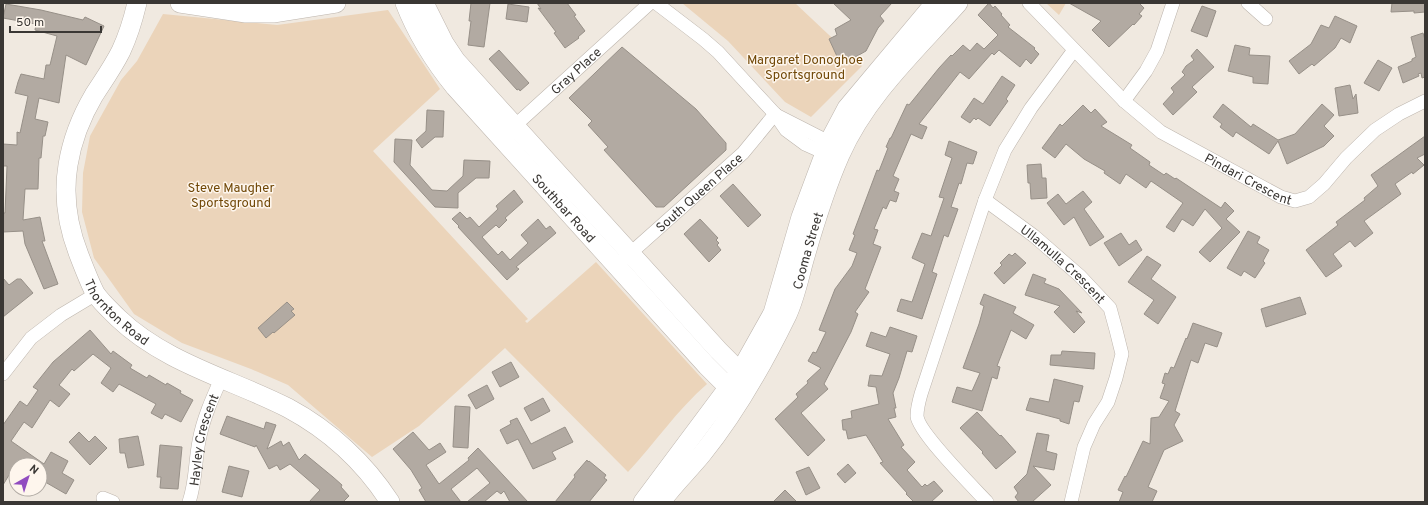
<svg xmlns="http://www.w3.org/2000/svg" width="1428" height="505" viewBox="0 0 1428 505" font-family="Overpass,sans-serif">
<rect width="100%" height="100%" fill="#f0e9e0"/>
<!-- green -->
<path fill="#ebd4ba" d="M682,3H795L862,66L811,117L785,102L728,41Z
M1046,3H1066L1059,15Z
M388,10L440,89L373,151L528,319L525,321L527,323L596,262L707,384C677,410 655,443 628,472L505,348L419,426L372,457L288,385L251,369L182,343L134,314L94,258L82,212L83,173L90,136L121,80L137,61L163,14L277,25Z"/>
<!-- building -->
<path fill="#b2aaa2" stroke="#979088" d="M471,3H490L484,47L468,45L471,21H469Z
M537,3H567L576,15L574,16L585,31L578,37L579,38L565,48L554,33L556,32L538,8L541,9Z
M833,3H892L880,16L884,21L878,28L866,51L841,65L829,39L837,35L835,29L851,20Z
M989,3L993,8L995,6L1002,14L1001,15L1010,25L1008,27L1035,48L1034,49L1039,54L1031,64L1026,59L1020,67L999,50L994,55L992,53L969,79L960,72L919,124L927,127L922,139L911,134L893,176L899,179L894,191L899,193L896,202L890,200L886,209L883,207L874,229L878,230L873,244L881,247L865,289L869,292L855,312L858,314L851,332L824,384L828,389L801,413L825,440L808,456L775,419L798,397L796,394L808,383L807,381L821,368L808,361L813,352L816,353L826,332L819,330L835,289L852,266L857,253L849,250L855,235L853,234L877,170L879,171L888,148L886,147L890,138H891L907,104L909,105L939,68L951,55L952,56L963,45L970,51L977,43L984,49L998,35L978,15Z
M1069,3H1139L1144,8L1139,14L1142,16L1134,25L1133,24L1109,47L1092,30L1101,21Z
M1392,3H1425V12L1414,13V11L1391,12Z
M6,4L41,10L83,20L85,17L104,26L86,65L66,55L59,103L39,98L35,119L48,122L45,136H43L41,158H39L38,189H25L23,220L40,217L45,241H42L58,284L44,289L25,244L23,231L3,232V213H5L7,166H3V144L17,145V132L20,133L28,96L15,93L18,82L21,74L44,79L46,65H50L57,36L35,30L36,24L3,18Z
M508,4L529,7L527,22L506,19Z
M1202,6L1216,11L1207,37L1191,31Z
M1335,16L1357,26L1350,43L1341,38L1335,48L1314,66L1312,64L1299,74L1289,61L1311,44L1321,25L1329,28Z
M1423,33L1425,40V77L1422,78L1421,73L1418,74L1419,76L1403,83L1398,67L1412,61V59L1416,57L1411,37Z
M1235,45L1250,48L1249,55L1270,56L1268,84L1253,83V77L1228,71Z
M622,47L696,109L726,143V150L664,207H656L604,150L608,147L588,125L592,121L569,98Z
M1197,49L1214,67L1192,87L1197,92L1173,115L1163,104L1174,92L1171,88L1185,75L1182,72L1186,66L1194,60L1191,56Z
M499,50L529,83L520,91L519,89L517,90L489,59Z
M1378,60L1392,68L1379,91L1364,83Z
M1002,76L1015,85L1006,99L1008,101L990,126L978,118L976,120L974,118L970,123L961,117L974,98L983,104Z
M1350,85L1353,99L1356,94L1358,113L1339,116L1335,88Z
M1223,104L1251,127L1253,124L1278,140L1295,134L1322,104L1334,115L1324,126L1334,136L1324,146L1287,164L1278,141L1269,154L1236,132L1233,137L1220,127L1222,124L1213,117Z
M1083,105L1091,113L1095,109L1107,122L1101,126L1132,145L1130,148L1150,162L1149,165L1164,175L1166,173L1175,179L1176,178L1221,208L1225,202L1234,211L1226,219L1240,232L1210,262L1199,252L1222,228L1205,209L1193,226L1182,219L1174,232L1166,227L1183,203L1151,181L1146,188L1126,174L1120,184L1104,173L1105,171L1084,159L1066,144L1055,158L1042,148L1060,124L1062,126Z
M427,110L444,111L443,137H435L422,148L416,140L426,131Z
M1425,136V154L1417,158L1424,165L1413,174L1412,172L1395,184L1401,194L1364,221L1373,233L1355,247L1350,241L1333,254L1342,266L1326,277L1306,250L1338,225L1336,222L1365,200L1364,198L1378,186L1371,175Z
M395,139L412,140L410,165L432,190L447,191L463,176L464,160L490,161L489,178H476L458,193V208L435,207L394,162Z
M949,141L977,152L973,164L967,163L961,184L959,183L951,207L958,209L948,237L944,235L932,272L937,274L922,319L897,311L901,299L912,302L925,264L912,258L922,233L931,236L944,198L939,197L952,158L945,155Z
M1041,164L1042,178H1046L1047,198L1031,199L1030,183H1028L1027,165Z
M733,184L761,215L748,227L720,196Z
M514,190L523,202L505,218L507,220L499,228L496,225L482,237L498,255L502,251L510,260L528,243L521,235L538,219L546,229L550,226L556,233L516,267L519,269L507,280L458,227L459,226L452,219L460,212L467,219L470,217L479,227L498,209L496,206Z
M1083,191L1092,202L1084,209L1104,237L1090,246L1074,217L1064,225L1047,203L1058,194L1066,204Z
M700,219L718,238L716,240L719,243L717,245L721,250L709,262L684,234Z
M1248,231L1260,237L1257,243L1269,250L1263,261L1265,263L1255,278L1244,271L1241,276L1227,268Z
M1121,233L1129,245L1136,240L1142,250L1119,266L1104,243Z
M1015,253L1026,263L1004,284L994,273L1002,265L1000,263L1009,254L1012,256Z
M1147,256L1161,265L1151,279L1176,297L1158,324L1144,314L1154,300L1128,282Z
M1033,274L1046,279L1044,283L1059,289L1082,313L1076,311L1085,322L1074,333L1054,312L1060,306L1025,295Z
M3,278L9,285L17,279H21L33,293L3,317Z
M984,294L1016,307L1013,313L1034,325L1026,339L1011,330L997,366L1000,367L997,379L992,377L982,411L952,402L957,387L972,391L980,373L963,368L979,324L984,306L980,304Z
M1300,297L1306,314L1266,327L1261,309Z
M287,302L294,309L291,311L295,315L274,333L273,332L266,338L258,328Z
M1193,323L1222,333L1217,347L1205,343L1198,363L1191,360L1175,411L1180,414L1174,425L1183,441L1164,450L1148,487L1157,491L1152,502H1119L1123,492L1118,490L1125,476L1126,477L1143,441L1150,444L1151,418L1159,417L1169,401L1160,398L1165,384L1162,383L1165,373L1168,374L1171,367L1174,368L1186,338L1187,339Z
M890,327L917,336L912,352L907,351L899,378L893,393L896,408H894L896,417L888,419L904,445L901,447L915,462L907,470L922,487L925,484L927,486L934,481L943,491L931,502H914L906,494L907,493L880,463L883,462L866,435L848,439L846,430H843L842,420L852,418L851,411L879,404L876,387L868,386L870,375L882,376L890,354L866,346L871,332L886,337Z
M90,330L111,354L113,351L132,365L130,368L147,378L149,375L166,385L167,383L181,391L180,393L193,400L181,422L165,414L162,419L151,413L156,404L119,384L113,392L101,383L111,368L93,354L74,371L72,369L59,385L70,394L59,407L50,400L32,428L24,422L11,441L44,464L51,452L68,461L62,473L74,480L66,494L40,479V465H16V480L9,475L3,485V425L20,401L27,406L38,390L33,387L53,362Z
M1062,351L1095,353L1094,369L1050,365L1051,355H1061Z
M511,362L519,377L500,387L492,372Z
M1054,379L1083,386L1079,402L1074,401L1069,424L1060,421V419L1026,410L1030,398L1049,402Z
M487,385L494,399L476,409L468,395Z
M543,398L550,411L531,421L524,408Z
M455,406L470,407L468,448L453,447Z
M977,412L1000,436L1001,435L1016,452L996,469L982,453L983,452L960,428Z
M227,416L264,429L266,422L276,425L267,449L281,441L283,446L289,442L299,460L305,454L333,477L342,485L341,487L349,496L343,502H309L320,490L290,464L280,470L277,465L269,469L256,445L255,447L220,434Z
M517,418L531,444L565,427L573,442L552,452L556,459L533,469L518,439L507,444L500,430L511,424L510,421Z
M79,432L89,442L95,436L107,448L90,465L69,442Z
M413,432L429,450L440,443L446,452L426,465L439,484L469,460L468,458L478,448L528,502H510L504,491L501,494L497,491L484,502H467L490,483L477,468L451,489L461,502H426L419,490L422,488L411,470L393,449Z
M1037,433L1049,435L1046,451L1057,454L1054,470L1033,466L1051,485L1032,502H1019L1015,497L1018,493L1014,487L1027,474Z
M138,436L144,465L128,468L125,453H120L119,439Z
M160,445L182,447L178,489L160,488L161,477H157Z
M587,460L588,462L589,461L606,475L604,478L607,480L589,502H555L575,477L574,475Z
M848,464L856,473L845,483L837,474Z
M229,466L249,471L242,497L222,492Z
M809,467L820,488L806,495L796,472Z
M785,490L797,502H773Z"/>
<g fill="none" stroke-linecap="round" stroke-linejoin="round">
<defs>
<g id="street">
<path d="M656,3L703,39L718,52L775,114L786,130L805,144L825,153"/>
<path id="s1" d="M1029,3L1124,101L1161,132L1281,197L1295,201L1309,197L1324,184L1346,158L1375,130L1399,114L1425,101"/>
<path d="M1248,3L1266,19"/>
<path d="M1124,101L1146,71L1157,51L1173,3"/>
<path d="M776,115L829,142"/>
<path id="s2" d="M509,131L650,3"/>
<path id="s3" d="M985,200L1034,236L1080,276L1110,308L1116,330L1122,354L1116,378L1108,402L1094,424L1084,447L1071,502"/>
<path id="s4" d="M625,258L743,153L775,114"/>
<path d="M3,374L31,338L61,315L96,294"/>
<path d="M103,498L113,502"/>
<path id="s5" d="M189,502C196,482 195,461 199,441C203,419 212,399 221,379"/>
<path d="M987,502C973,487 918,432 917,416C917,409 919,401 921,394L985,200L1005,150L1031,108L1074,50"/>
</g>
<g id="secondary">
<path id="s6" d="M137,3C133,20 128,36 121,51C113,67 103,81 94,95C81,117 72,140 68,165C63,195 68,227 79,255C84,268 89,281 95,293C101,302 110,310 118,318C165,363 231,379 288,408C329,430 365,463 390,502"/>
<path d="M180,3L246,13H273L336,3"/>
<path id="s7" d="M405,3C417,34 434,61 455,87L707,366L737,396"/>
<path d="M424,3L444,43L456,61L718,350L740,372L749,379"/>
<path d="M643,502L740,372L773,313L801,217L829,142L847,108L935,3"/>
<path id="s8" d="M661,502C673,485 689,470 702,454C736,412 763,364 787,315C795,298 799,278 804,260C814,225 825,189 840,155C866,96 916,50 958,3"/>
</g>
</defs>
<!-- street casing -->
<use href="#street" stroke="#bdb5ad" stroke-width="14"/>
<!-- secondary casing -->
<use href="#secondary" stroke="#bdb5ad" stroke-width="20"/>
<!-- street -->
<use href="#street" stroke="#fff" stroke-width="13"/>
<!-- secondary -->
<use href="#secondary" stroke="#fff" stroke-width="19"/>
</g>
<g text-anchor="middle" stroke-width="3" stroke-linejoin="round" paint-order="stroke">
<!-- park labels -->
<g font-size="13" fill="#704706" stroke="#fef6ed">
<text x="805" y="64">Margaret Donoghoe<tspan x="805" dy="15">Sportsground</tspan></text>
<text x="231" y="192">Steve Maugher<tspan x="231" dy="15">Sportsground</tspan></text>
</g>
<!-- street labels -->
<g font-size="13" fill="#3a3734" stroke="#fef6ed">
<text dy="5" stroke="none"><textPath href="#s2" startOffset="90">Gray Place</textPath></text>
<text dy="5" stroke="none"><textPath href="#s1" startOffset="284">Pindari Crescent</textPath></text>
<text dy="5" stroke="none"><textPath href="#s4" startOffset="99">South Queen Place</textPath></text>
<text dy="5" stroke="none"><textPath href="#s7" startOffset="261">Southbar Road</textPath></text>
<text dy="5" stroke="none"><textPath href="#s8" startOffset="294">Cooma Street</textPath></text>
<text dy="5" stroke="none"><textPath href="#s3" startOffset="101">Ullamulla Crescent</textPath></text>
<text dy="5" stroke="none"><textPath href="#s6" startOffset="339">Thornton Road</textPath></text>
<text dy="5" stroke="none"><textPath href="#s5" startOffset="64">Hayley Crescent</textPath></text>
</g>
</g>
<!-- border -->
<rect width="1428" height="505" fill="none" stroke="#3a3734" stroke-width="8"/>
<!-- north arrow -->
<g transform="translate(28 477) rotate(39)"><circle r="19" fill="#fef6ed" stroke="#b0aaa3"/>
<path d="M0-3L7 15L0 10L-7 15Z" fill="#914cc0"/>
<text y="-6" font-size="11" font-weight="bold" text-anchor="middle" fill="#3a3734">N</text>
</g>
<!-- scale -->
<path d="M10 26v6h91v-6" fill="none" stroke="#3a3734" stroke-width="2"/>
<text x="16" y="26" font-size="12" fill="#3a3734" stroke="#fef6ed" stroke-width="3" paint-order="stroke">50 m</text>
</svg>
